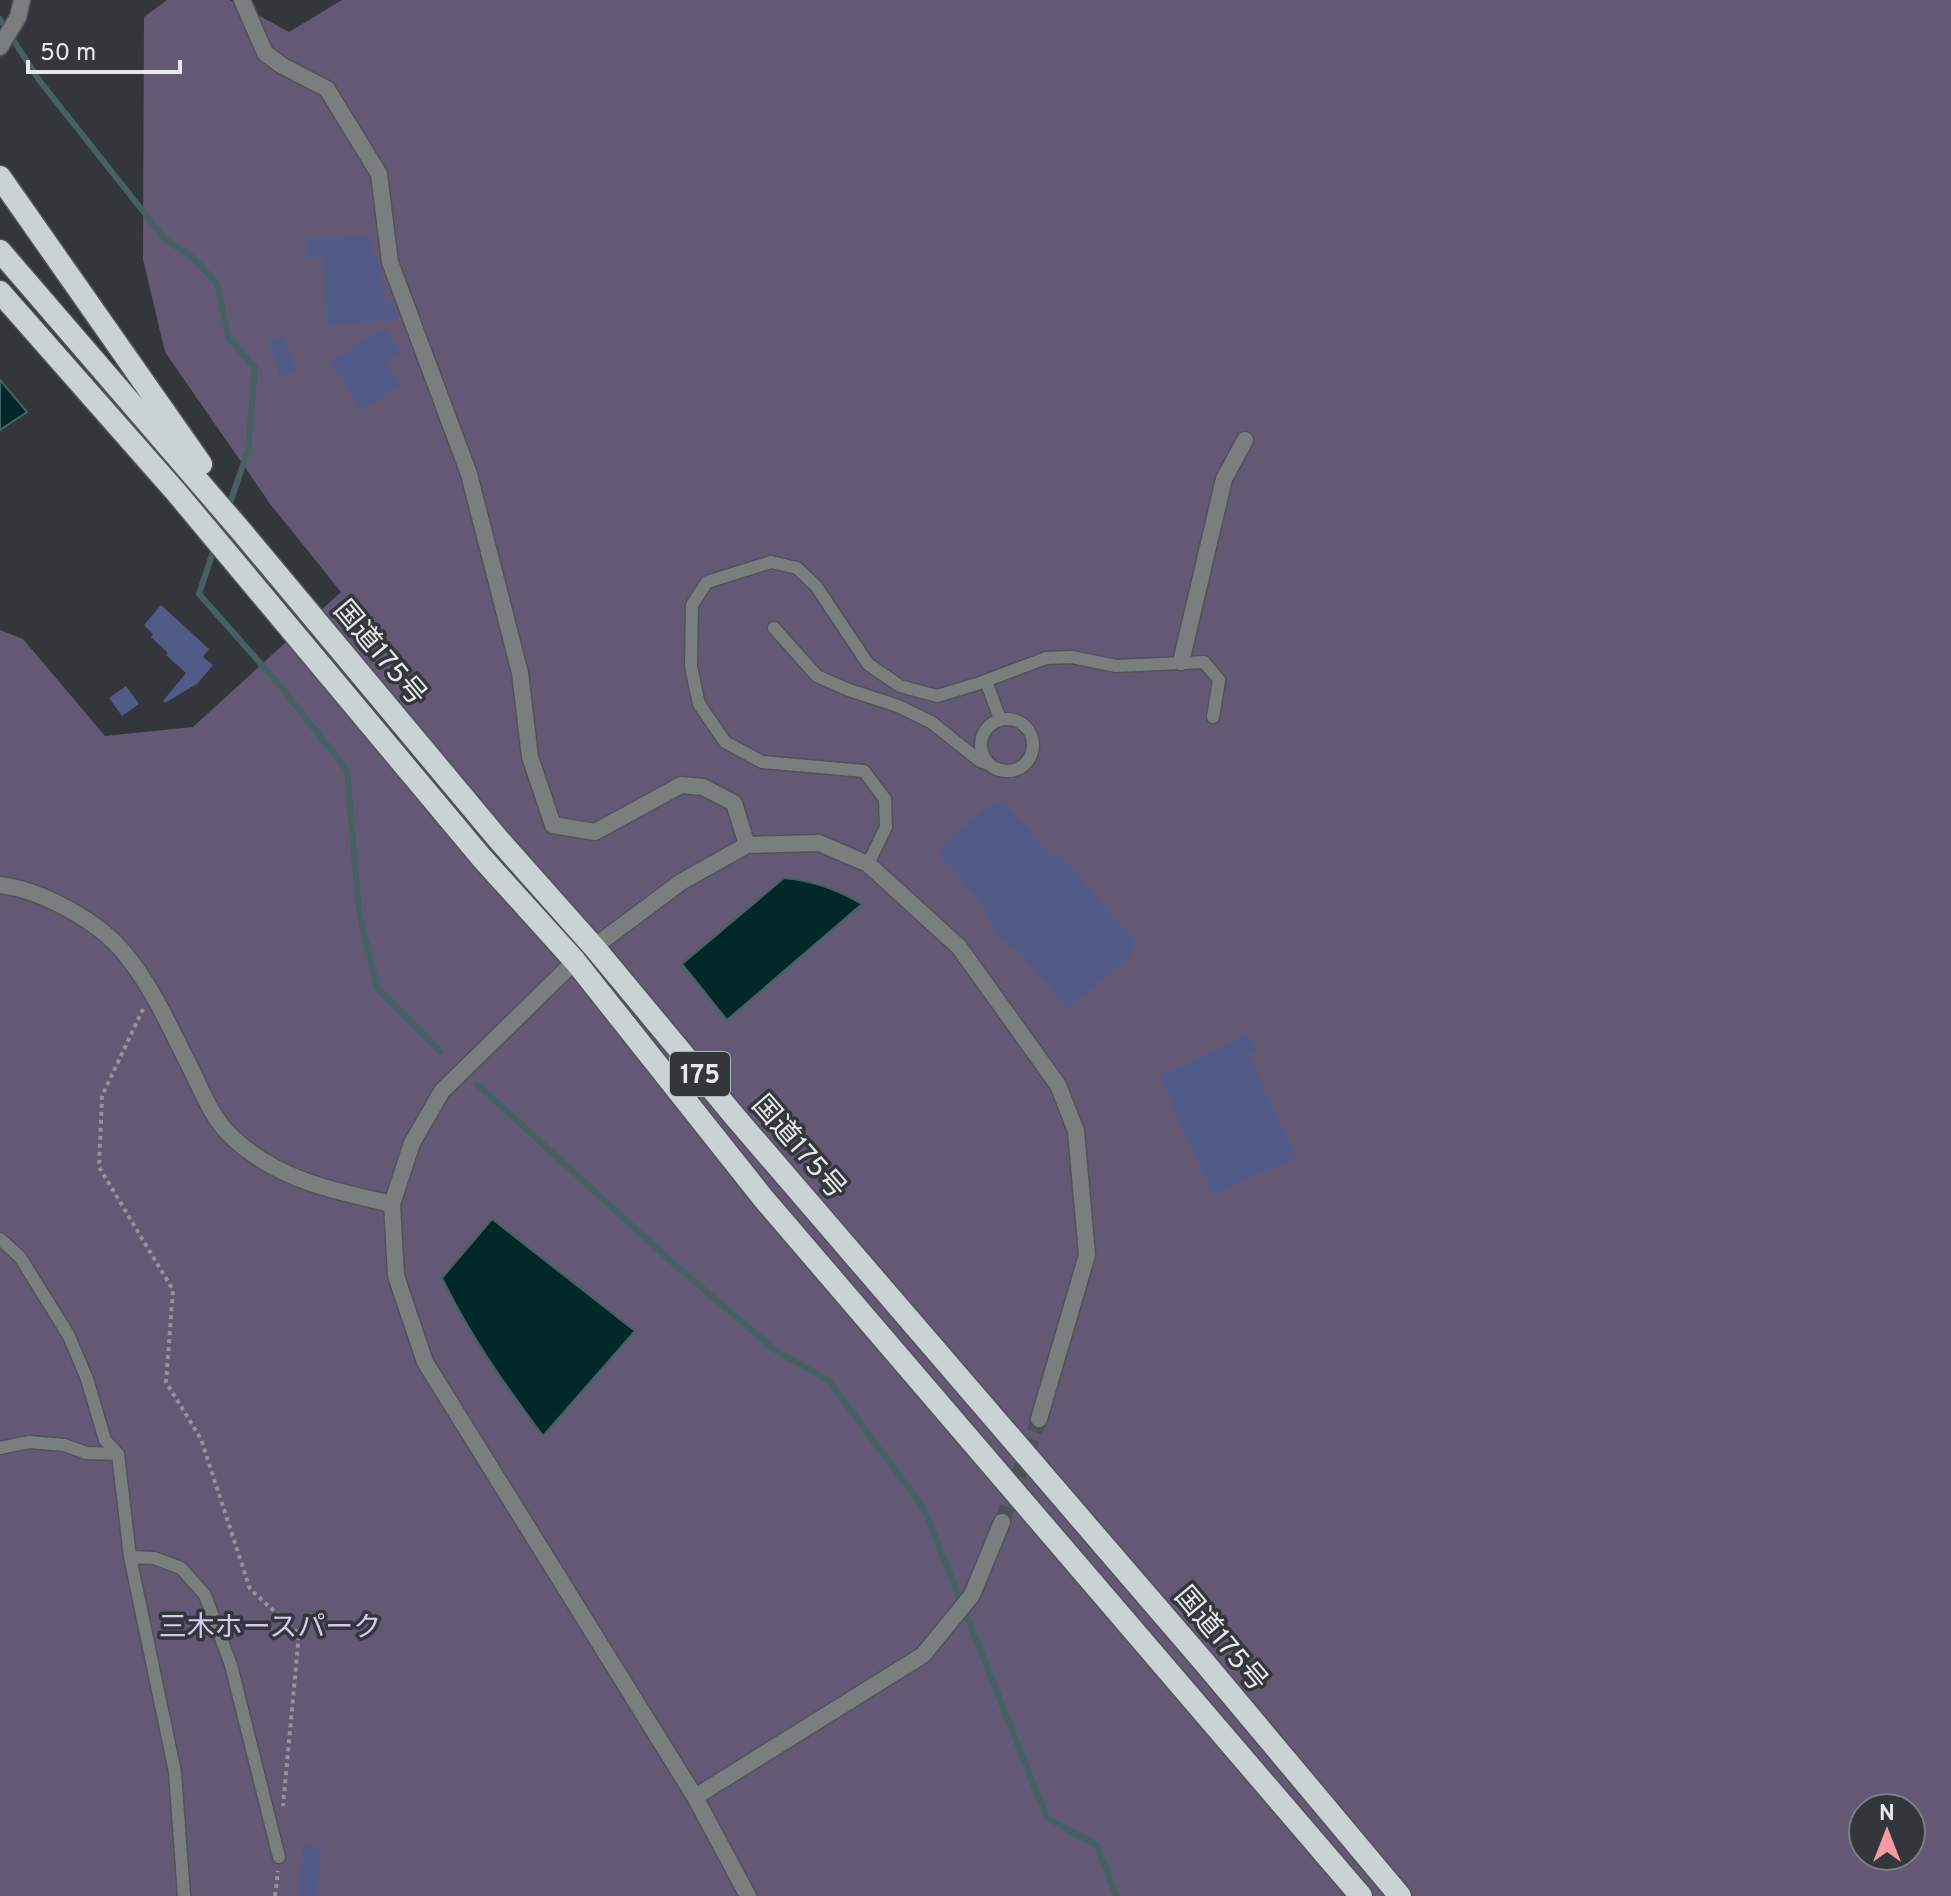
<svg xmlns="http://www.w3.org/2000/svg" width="1951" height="1896" viewBox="0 0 1951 1896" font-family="Overpass,'Noto Sans JP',sans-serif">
<rect width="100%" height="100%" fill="#33373c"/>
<!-- green -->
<path fill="#635975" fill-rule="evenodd" d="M167,0H230L289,32L342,0H1951V1896H0V630L23,639L105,736L193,727L341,592L271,505L165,352L143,259L144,17ZM1863,1808H1911V1856H1863Z"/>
<!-- water -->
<path fill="#00272a" stroke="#456164" stroke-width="2" d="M0,380L27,412L0,430Z
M784,878C814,881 836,889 862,904L727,1020L682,964Z
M492,1219L635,1331L543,1436C505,1385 470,1336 442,1278Z"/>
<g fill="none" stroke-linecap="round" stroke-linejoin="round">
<!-- stream -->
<path stroke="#456164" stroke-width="6" d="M0,19L39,80L165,239L192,257L217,283L228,337L255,368L248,450L228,509
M215,546L199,594L277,682L347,770L359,912L377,988L441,1052
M478,1085L674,1264L775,1350L828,1380L924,1509L1047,1818L1097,1845L1116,1896"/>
</g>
<!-- building -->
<path fill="#525a88" d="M372,237V256H378L385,302H393L398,320L326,325L324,257L307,258L306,238Z
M385,328L400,353L385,362L400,386L361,411L330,361Z
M285,337L288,352L271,355L268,339Z
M291,352L296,372L279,376L275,355Z
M161,605L209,649L203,657L213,665L198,683L165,703L163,701L186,673L166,655L168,653L151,637L153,634L144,625Z
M126,686L139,704L122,716L109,698Z
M1002,800L1053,857L1059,853L1135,942L1132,955L1068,1008L1018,951L1001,938L993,929L981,903L936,850L992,803L995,806Z
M1249,1035L1257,1052L1249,1055L1296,1157L1213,1195L1159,1076Z
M303,1845L321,1846L317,1896H299Z"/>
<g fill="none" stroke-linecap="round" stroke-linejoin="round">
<!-- tertiary-tunnel -->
<path stroke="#4e5256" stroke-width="16" stroke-dasharray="16 8" stroke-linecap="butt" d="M1002,1522L1039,1419"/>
<defs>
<path id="service" d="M774,628L817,676L849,690L898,706L931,722L980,761L988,764
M986,681L1000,719
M981 745a26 26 0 1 1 52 0a26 26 0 1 1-52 0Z
M868,864L886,827L885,799L864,771L762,762L725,742L699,704L691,667L692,605L707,582L771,562L797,568L816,586L868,664L900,686L937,696L977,684L1046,658L1072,657L1116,666L1204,662L1219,680L1213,717
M0,1239L20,1257L69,1336L87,1379L105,1440L118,1454L130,1557L175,1772L184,1896
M0,1448L29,1442L64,1445L87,1453L118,1454
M130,1557L154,1558L181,1568L205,1595L231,1665L279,1857"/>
<path id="minor" d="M242,0L265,53L281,65L327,89L379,174L390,262L469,474L520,673L530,757L553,825L595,832L681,785L703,787L734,803L747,845
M1181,662L1224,479L1245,440
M0,885C41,890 99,921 125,954C152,986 170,1028 189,1065C201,1089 212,1119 232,1137C277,1180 334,1191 392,1204"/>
<path id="tertiary" d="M0,47L18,17L22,0
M594,947L681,882L747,845L819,843L868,864L959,947L1058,1085L1076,1131L1087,1255L1039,1419
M575,961L442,1091L412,1143L392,1204L396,1276L425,1362L695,1797L748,1896
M695,1797L923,1655L972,1595L1002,1522"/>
<path id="trunk" d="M0,177L201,464
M0,251L242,532L499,840L594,947L736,1118L1204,1662L1400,1896
M0,292L176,492L481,857L575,961L763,1198L1361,1896"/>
</defs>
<!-- service casing -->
<use href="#service" stroke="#505358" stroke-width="15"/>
<!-- minor casing -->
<use href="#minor" stroke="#505358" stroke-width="19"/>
<!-- tertiary casing -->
<use href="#tertiary" stroke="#505358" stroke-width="19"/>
<!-- trunk casing -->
<use href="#trunk" stroke="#505358" stroke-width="25"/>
<!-- path -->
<path stroke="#919498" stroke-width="4" stroke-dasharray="4 4" stroke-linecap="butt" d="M143,1009L102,1096L99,1167L173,1290L166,1382L201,1439L250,1589L299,1634L283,1806
M275,1896L278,1871"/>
<!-- service -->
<use href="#service" stroke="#7a7e7f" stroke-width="12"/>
<!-- minor -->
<use href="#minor" stroke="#7a7e7f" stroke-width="16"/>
<!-- tertiary -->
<use href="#tertiary" stroke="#7a7e7f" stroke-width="16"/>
<!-- trunk -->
<use href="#trunk" stroke="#cad2d5" stroke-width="22"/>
</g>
<g text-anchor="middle" stroke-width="7" stroke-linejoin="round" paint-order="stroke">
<!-- shield labels -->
<rect fill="#33373c" stroke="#b1b4b7" stroke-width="2" x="670" y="1052" width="60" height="44" rx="6"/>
<g font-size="26" font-weight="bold" fill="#e7e9ec">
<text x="700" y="1083">175</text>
</g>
<!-- street labels -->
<g font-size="28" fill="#e7e9ec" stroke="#33373c">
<text transform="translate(381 652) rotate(50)" y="10">国道175号</text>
<text transform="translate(800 1146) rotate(49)" y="10">国道175号</text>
<text transform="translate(1222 1638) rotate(50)" y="10">国道175号</text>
</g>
<!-- park labels -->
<g font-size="28" fill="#d6c7f4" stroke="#33373c">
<text x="270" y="1636">三木ホースパーク</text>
</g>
</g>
<!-- north arrow -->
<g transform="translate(1887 1832)"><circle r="38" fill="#33373c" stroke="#7b7e82" stroke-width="2"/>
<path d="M0-6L14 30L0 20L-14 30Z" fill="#f49aa3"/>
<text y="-12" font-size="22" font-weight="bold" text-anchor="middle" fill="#e7e9ec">N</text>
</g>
<!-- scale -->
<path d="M28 60v12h152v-12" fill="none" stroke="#e7e9ec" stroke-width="4"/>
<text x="40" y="60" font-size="24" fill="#e7e9ec" stroke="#33373c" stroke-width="6" paint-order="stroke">50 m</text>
</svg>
